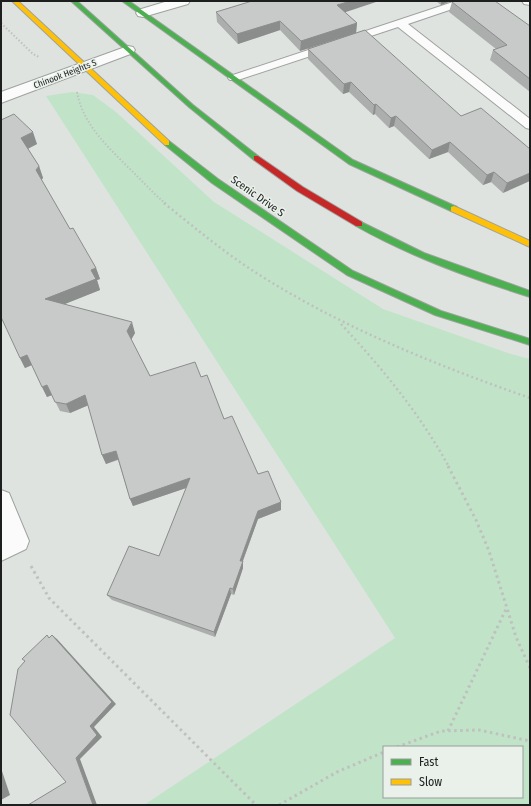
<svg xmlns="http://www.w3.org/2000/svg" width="531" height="806" viewBox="0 0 531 806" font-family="'Fira Sans Condensed',sans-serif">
<rect width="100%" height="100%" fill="#dee3df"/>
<!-- green -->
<path fill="#c1e4c8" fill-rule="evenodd" d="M72,92L93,95L116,112L214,202L383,309L511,354L530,359V805H144L395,638L46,96ZM384,747H522V797H384Z"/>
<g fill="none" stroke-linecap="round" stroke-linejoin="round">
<defs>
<path id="lane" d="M456,1H471L470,3L408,24L530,119V129L526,128L398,27L238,80H230L228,78L230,76Z"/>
<path id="street" d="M168,1H190L188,4L143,17L138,16L136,13L138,10Z
M522,1H530V5L524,4Z
M128,46L133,47L135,50L133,53L1,103V92Z
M1,490L9,493L29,541L26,549L1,561V536L2,535L1,532Z"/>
<path id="fast" d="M71,1H77L193,105L258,156V160H254L189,107Z
M122,1H129L353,160L457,207V211H451L349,164Z
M165,141H169L218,179L353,271L441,311L530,339V345L435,315L347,275L212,183L165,145Z
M359,221L424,253L530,291V297C470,278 411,257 356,226V222Z"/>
<path id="slow" d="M12,1H18L169,141V145H165Z
M454,206L530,241V247L451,211V207Z"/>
<path id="jam" d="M254,156H258L303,187L362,222V226H356L297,191L254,160Z"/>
</defs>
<!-- lane casing -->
<use href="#lane" stroke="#9fa29f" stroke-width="2"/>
<!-- street casing -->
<use href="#street" stroke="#9fa29f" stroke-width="2"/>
<!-- fast casing -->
<use href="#fast" stroke="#9fa29f" stroke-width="2"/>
<!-- slow casing -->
<use href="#slow" stroke="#9fa29f" stroke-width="2"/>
<!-- jam casing -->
<use href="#jam" stroke="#9fa29f" stroke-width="2"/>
<!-- path-far2 -->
<path stroke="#bfc0bf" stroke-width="2" stroke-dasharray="1.5 2" stroke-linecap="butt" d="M1,23L33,54L39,57
M77,92C83,126 111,150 135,174C145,184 155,195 166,204"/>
<!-- path-far1 -->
<path stroke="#bfc0bf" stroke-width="2.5" stroke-dasharray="2 3" stroke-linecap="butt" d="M164,203C195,228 225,253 258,274C343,328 436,365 530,398
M341,324C382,368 420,414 449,467"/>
<!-- path -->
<path stroke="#bfc0bf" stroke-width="3" stroke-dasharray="2.5 3.5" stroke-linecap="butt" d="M448,466L476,520L489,551L516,637L530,668
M31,566L49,598L256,805
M448,731L507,607
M397,747L441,731L479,730L530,741
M279,805L337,772L384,752"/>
<!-- lane -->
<use href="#lane" fill="#fafbfa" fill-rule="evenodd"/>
<!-- street -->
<use href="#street" fill="#fafbfa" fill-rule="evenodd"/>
<!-- fast -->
<use href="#fast" fill="#4caf50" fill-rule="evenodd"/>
<!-- slow -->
<use href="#slow" fill="#ffc107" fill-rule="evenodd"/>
<!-- jam -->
<use href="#jam" fill="#c62828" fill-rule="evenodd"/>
</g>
<!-- wall -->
<path fill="#abaeac" d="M436,1H451L441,5Z
M452,2L530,26V92L490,60L493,50L496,49L449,12Z
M216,12H345L357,23L356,33L300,51L280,30L238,44L217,22Z
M308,49L461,116L530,149L503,193L491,182L483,185L448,152L429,159L394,126L389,128L375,114L373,115L349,92L343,94L308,59Z
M14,114L37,144L28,149L39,166L43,178L41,180L70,229L96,268L100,279L97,280L100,290L64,304L135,333L131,339L150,376L201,377L224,419L258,474L281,502V510L258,519L243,561V568L234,595L231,594L215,637L112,600L107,595L159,556L186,488L133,506L130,499L118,460L106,464L102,455L88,405L70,413L60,411L52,395L47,397L32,365L25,368L20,358Z"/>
<!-- shaded-wall -->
<path fill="#8b8d8c" d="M351,1H379L337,15V5Z
M441,1H451L441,5Z
M280,21V30L238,44L237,34Z
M357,23L356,33L300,51L301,41Z
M351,82L349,92L343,94L344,84Z
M376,104L375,114L373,115L374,105Z
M396,116L394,126L389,128L391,118Z
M33,132L37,144L25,150L21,138Z
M450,142L448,152L429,159L432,150Z
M39,166L43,178L40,182L36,170Z
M494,172L491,182L483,185L487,175Z
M530,173V181L503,193L507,183Z
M96,268L100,279L97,280L100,290L50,310L45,299L91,270Z
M132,322L135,333L130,342L127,331Z
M27,355L32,365L25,368L20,358Z
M47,385L52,395L47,397L42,387Z
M85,395L89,405L70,413L66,404Z
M116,451L119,459L106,464L102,455Z
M190,478L192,486L133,506L130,499Z
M281,502V510L258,519L242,563L243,561V568L234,595L233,589L240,561L258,511Z
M230,588L231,594L215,637L214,632Z
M52,635L57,639L116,704L94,727L102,737L80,759L97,805H93L76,758L90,726Z
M1,768L10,795L1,800Z"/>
<!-- building -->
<path fill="#c7cac8" stroke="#8b8d8c" d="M252,1H351L337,5L357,23L301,41L280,21L237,34L216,12Z
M454,1H495L530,26V79L493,50L507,45L452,2Z
M365,30L461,116L481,108L530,149V173L507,183L494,172L487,175L450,142L432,150L396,116L391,118L376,104L374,105L351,82L344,84L308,49Z
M14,114L33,132L21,138L39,166L36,170L70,229L73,228L96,268L91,270L96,279L45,299L132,322L127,331L150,376L195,362L201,377L207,375L224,419L232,416L258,474L268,471L281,502L258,511L240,561H243L233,589L230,588L214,632L107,595L129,546L159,556L190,478L130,499L116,451L102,455L85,395L66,404L55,402L47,385L42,387L27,355L20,358L1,317V120Z
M47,635L49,638L52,635L112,702L90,726L97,735L76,758L93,805H28L66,782L10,715L18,669L25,661L22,659Z"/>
<g text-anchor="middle" stroke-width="3" stroke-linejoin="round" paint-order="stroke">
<!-- far-street labels -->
<g font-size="9" fill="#1c1f1d" stroke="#eaf1eb">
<text transform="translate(65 74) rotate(-21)" y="3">Chinook Heights S</text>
</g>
<!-- street labels -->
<g font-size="11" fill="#1c1f1d" stroke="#eaf1eb">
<text transform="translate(258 196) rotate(35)" y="4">Scenic Drive S</text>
</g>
</g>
<!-- border -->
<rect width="531" height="806" fill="none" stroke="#1c1f1d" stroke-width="4"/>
<!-- legend -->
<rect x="383" y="746" width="140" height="52" fill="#eaf1eb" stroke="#989d99"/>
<rect x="391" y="759" width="20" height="6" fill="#4caf50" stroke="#989d99"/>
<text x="419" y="766" font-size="12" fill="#1c1f1d">Fast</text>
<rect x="391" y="779" width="20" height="6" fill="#ffc107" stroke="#989d99"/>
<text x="419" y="786" font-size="12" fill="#1c1f1d">Slow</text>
</svg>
